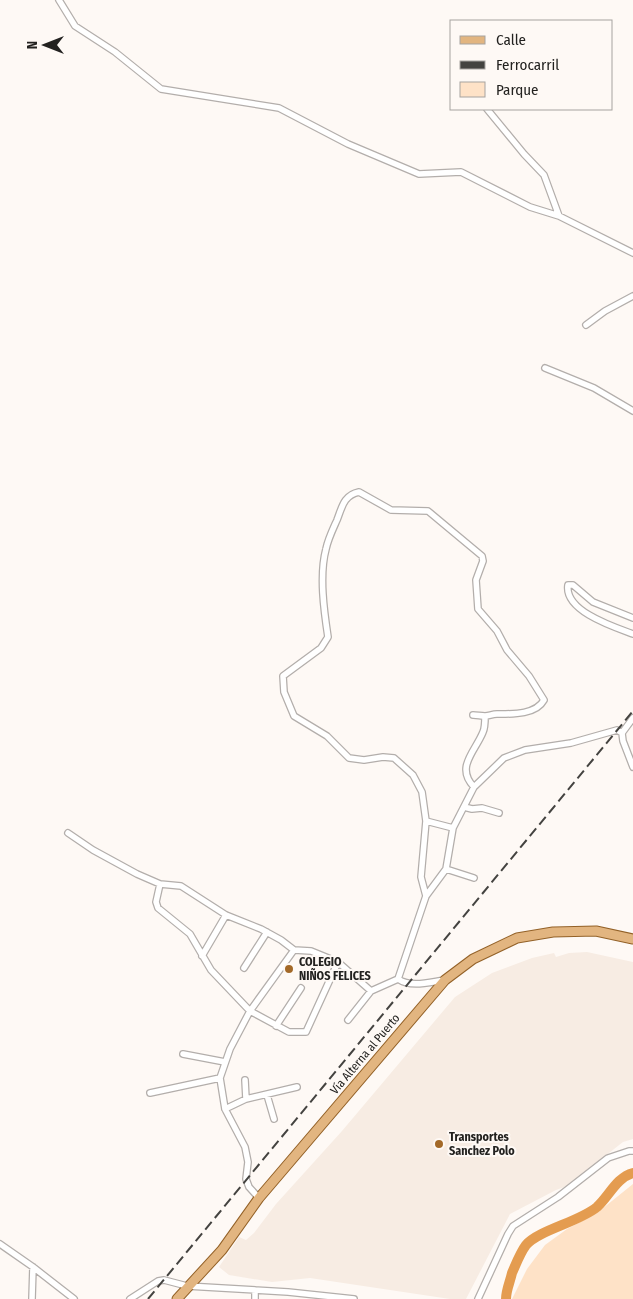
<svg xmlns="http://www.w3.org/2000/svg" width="633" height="1299" viewBox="0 0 633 1299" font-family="'Fira Sans Condensed',sans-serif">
<rect width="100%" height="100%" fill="#fef9f5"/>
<!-- built -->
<path fill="#f7ece3" d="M587,952L633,962V1139L623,1142L567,1186L556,1190L510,1214L466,1299H450L310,1278L272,1282L229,1275L219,1267L239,1237L246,1240L254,1233L276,1204L342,1131L455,997L492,973L532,958L554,953L556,957L569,953Z"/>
<!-- green -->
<path fill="#fee2c7" d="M633,1184V1299H512L527,1269L545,1245L567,1229L597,1213Z"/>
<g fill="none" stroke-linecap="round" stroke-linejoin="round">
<!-- river -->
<path stroke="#e49c50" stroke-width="10" d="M506,1299C506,1290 510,1282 512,1273C516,1264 520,1253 526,1245C539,1230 579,1222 597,1207C609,1196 617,1177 633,1173"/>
<defs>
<path id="street" d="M59,0L75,26L115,52L161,89L279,108L348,144L419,174L461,172L530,207L559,216L633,253
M487,109L524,154L544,175L559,216
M586,325L605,311L633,296
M545,368L594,388L633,411
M633,618L593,602L573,585H568C564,611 614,627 633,634
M633,718L622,733L623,741L633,767
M474,787C455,767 475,752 483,732C485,728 485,722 485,716
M464,807L472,809L482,808L499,813
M426,821L453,828
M68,833L93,850L137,874L160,884L181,886L226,915L261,929L281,940L294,950L311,951L338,962L371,991L398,979C411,988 430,982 445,980
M446,869L474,878
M160,884L156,902L158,908L190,934L211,970L250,1011L289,1032H306L338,962
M426,896L421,877L426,821L422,792L413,775L394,758L383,757L364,760L349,758L327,736L294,716L284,692L283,676L321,648L328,637C324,611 319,575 326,549C328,539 333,529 337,520C342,507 344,495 359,492L391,510L428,511L482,556L483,561L476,580L478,609L497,631L507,650L529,676L544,700C536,715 511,714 497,714C492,714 489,716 485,716C481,716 477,715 473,715
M202,956L226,915
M244,968L267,932
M398,979L426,896L446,869L453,828L474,787L504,758L525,750L571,743L617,730L622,733
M348,1020L371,991
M276,1026L301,988
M183,1054L225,1062
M245,1080L246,1099
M150,1093L220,1078
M267,1095L274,1119
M225,1109L246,1099L297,1087
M259,1198L249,1187L246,1179L248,1162L245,1147L225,1109L220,1078L230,1049L250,1011L294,950
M0,1244L33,1267L74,1299
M255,1290V1299
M32,1299L33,1267
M130,1299L158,1281L164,1280L187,1286L288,1292L354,1299
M478,1299L508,1234L513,1226L558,1197L608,1158L629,1151H633"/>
<path id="primary" d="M177,1299L222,1250L259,1198L445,980L473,959L517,938L553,932L596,931L633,939"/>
</defs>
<!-- street casing -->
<use href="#street" stroke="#b3aeab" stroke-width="8"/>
<!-- primary casing -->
<use href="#primary" stroke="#936127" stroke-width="11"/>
<!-- street -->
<use href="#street" stroke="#fff" stroke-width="5.5"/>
<!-- primary -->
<use href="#primary" stroke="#e2b580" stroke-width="9"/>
<!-- rail -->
<path stroke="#444340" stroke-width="2" stroke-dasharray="10 5" stroke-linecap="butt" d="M148,1299L633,711"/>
</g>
<!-- markers -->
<g fill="#a36928" stroke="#fef9f5" stroke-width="2">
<circle cx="289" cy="969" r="5"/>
<circle cx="439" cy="1144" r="5"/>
</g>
<g text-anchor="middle" stroke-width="4" stroke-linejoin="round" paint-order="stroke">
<!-- poi labels -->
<g font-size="12" font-weight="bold" fill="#232220" stroke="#fef9f5" text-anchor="start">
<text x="299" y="966">COLEGIO<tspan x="299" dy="14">NIÑOS FELICES</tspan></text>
<text x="449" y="1141">Transportes<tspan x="449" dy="14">Sanchez Polo</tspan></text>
</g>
<!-- street labels -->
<g font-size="12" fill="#232220" stroke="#fef9f5">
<text transform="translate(365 1054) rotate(-50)" y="4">Vía Alterna al Puerto</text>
</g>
</g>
<!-- legend -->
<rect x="450" y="20" width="162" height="90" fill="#fef9f5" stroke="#a6a3a0"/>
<rect x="460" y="36" width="25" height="8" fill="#e2b580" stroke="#a6a3a0"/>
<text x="496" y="45" font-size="15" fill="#232220">Calle</text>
<rect x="460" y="61" width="25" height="8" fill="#444340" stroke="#a6a3a0"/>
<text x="496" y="70" font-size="15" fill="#232220">Ferrocarril</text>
<rect x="460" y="82" width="25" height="15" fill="#fee2c7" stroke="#a6a3a0"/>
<text x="496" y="95" font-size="15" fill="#232220">Parque</text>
<!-- north arrow -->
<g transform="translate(45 45) rotate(270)" stroke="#fef9f5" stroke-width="4" paint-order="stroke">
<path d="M0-4L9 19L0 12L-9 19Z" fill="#232220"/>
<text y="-8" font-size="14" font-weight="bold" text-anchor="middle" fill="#232220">N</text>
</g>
</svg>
